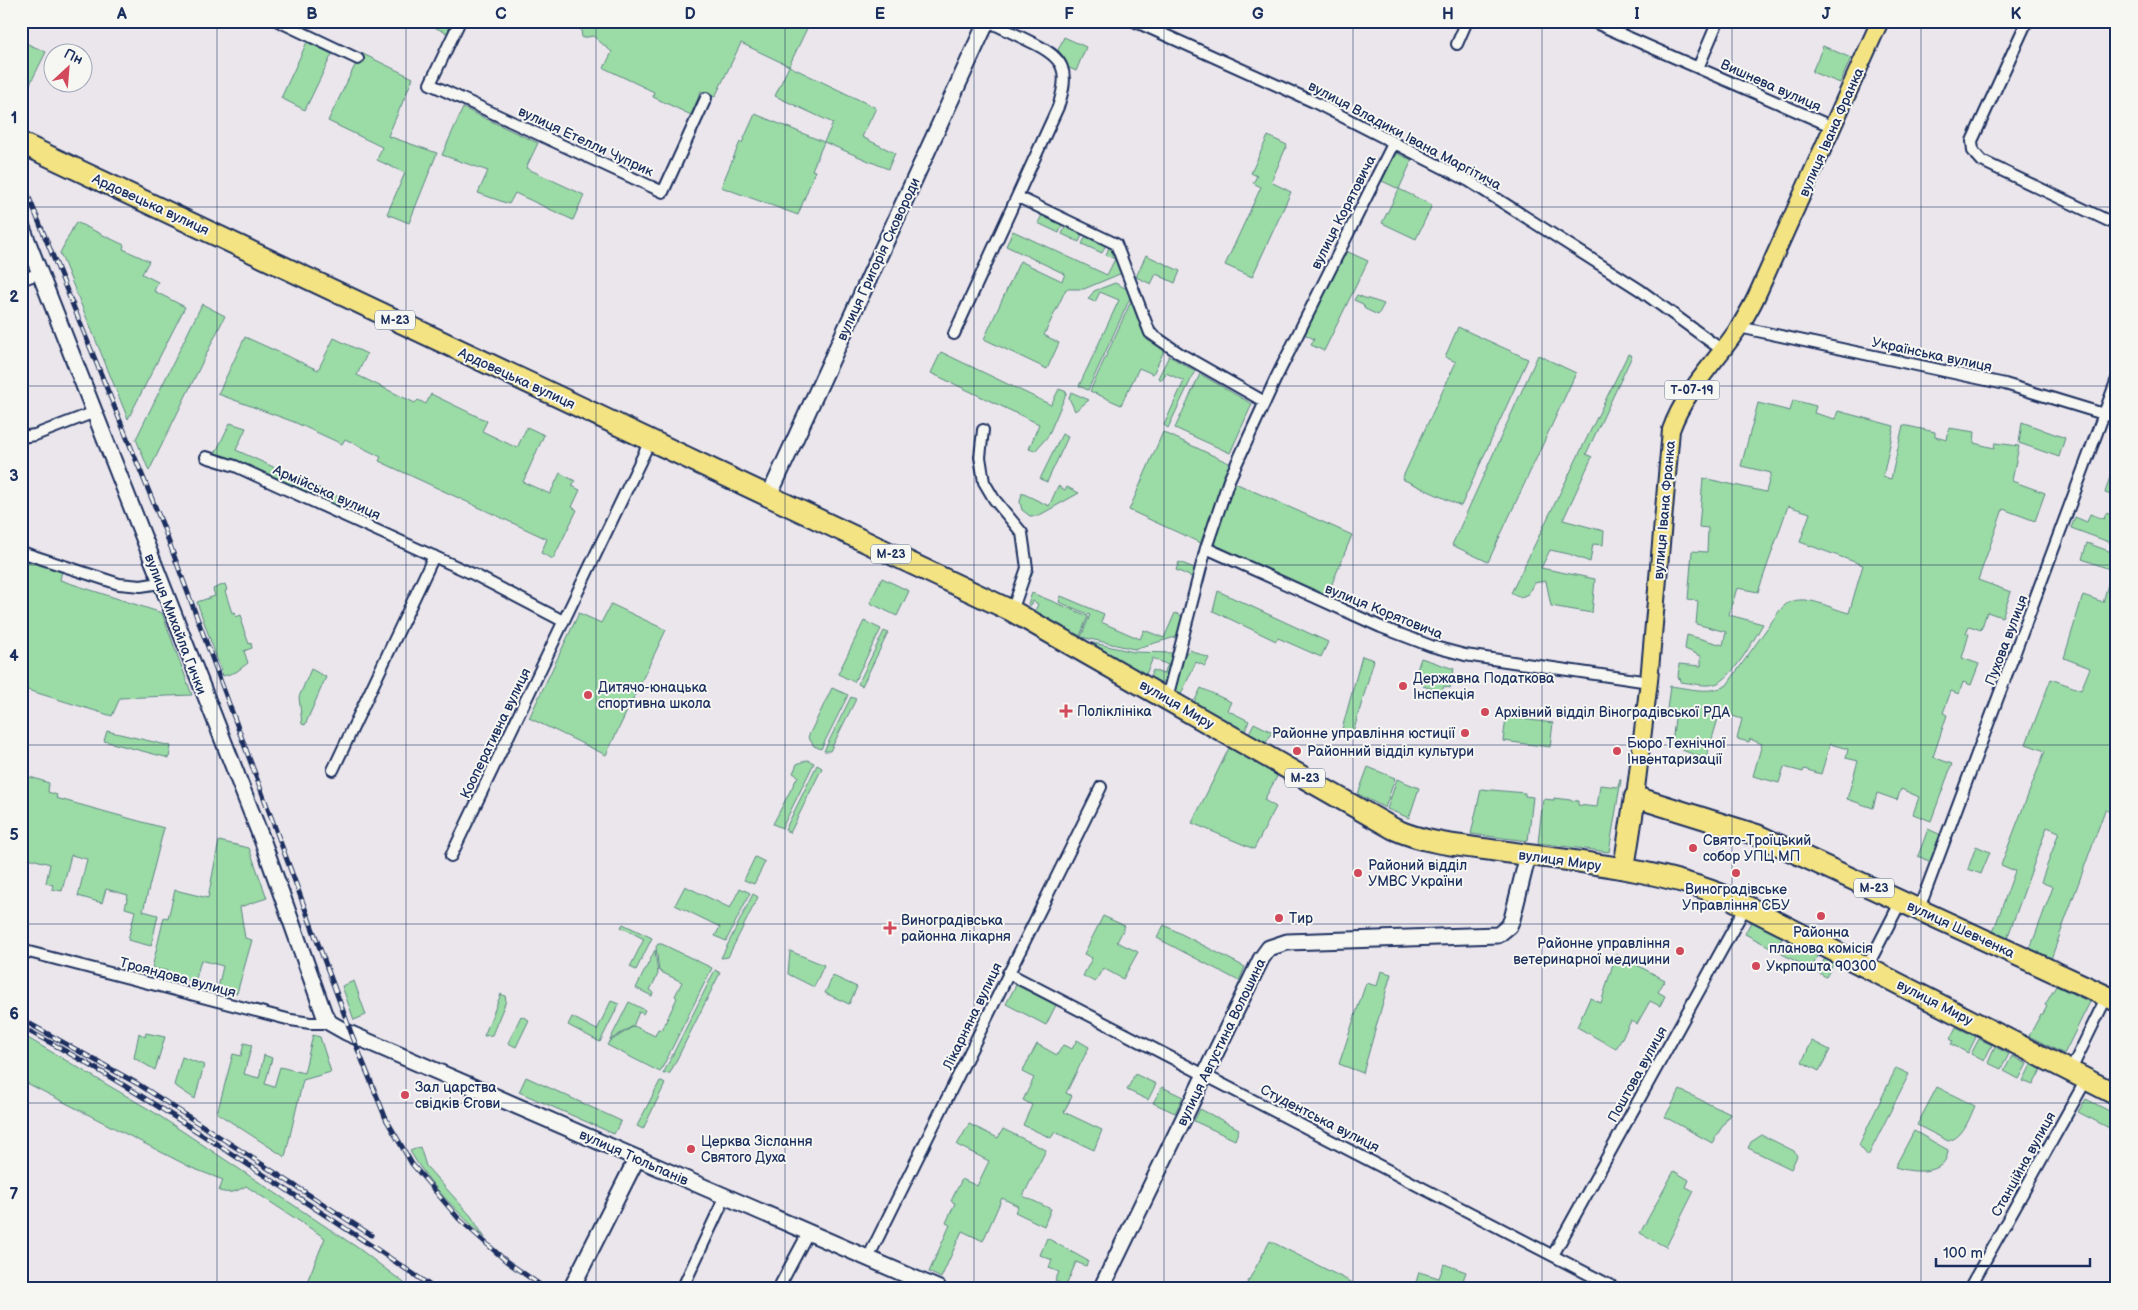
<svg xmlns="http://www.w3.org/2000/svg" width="2138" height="1310" viewBox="0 0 2138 1310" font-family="'Balsamiq Sans',sans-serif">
<rect width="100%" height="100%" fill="#ebe6ec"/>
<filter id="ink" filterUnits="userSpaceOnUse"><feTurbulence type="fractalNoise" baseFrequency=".02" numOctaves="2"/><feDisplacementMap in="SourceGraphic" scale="10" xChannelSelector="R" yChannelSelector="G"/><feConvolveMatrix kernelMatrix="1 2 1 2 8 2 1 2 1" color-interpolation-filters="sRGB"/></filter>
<g filter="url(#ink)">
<!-- green -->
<path fill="#9bdba5" stroke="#5b8582" d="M421,21H456L449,34Z
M580,21H807L810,22L789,66L876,108L862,137L895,153L888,169L824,142L812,170L815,171L798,215L721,187L740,142L742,143L755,114L824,142L833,123L775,96L789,66L741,43L715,97L701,91L691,115L653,97L654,92L604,68L612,52L593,36L582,38Z
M1064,37L1086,47L1076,71L1067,67L1058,50Z
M21,41L46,52L21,102Z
M307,42L332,54L305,110L281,98Z
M1823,46L1851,58L1840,83L1812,72Z
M361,53L413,78L388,136L437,153L409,223L387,214L405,173L377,160L382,147L328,121Z
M463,108L538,143L526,168L584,195L573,220L515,193L509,204L478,193L488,171L442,155Z
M1268,136L1287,145L1271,182L1291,192L1252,277L1225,265L1261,187L1253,183L1257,176L1251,173Z
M1396,153L1412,160L1399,189L1432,205L1416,239L1382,223L1399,189L1382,181Z
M1043,213L1063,223L1059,233L1038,223Z
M76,222L124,245L123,249L149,261L142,274L158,282L154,291L185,307L128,419L60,253Z
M1066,225L1083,233L1079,242L1062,234Z
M1013,231L1107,275L1115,259L1106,255L1110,245L1113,247L1122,273L1084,289H1066L1044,335L1059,343L1047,369L984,339L1020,261L1062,281L1065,274L1006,246Z
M1087,234L1106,244L1102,253L1082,244Z
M1346,251L1368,261L1324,351L1311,345L1314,339L1304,334Z
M1146,255L1180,271L1175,283L1156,274L1151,284L1136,277Z
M1115,283L1131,291L1132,294L1088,390L1079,386L1119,300L1100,292L1095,302L1088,299L1094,291Z
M1357,295C1366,299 1374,300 1384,304L1378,315L1365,309L1363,304L1354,300Z
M1133,297L1141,318L1138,320L1142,330L1145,329L1148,337L1147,340L1165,349L1153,374L1139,368L1121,405L1090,391Z
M202,304L225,316L149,471L136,439Z
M1458,327L1528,359L1461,506L1402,479L1456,362L1445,357Z
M245,337L318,370L334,338L367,354L357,375L415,403L418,400L426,404L431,394L487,421L482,431L517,448L527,427L544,435L523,482L550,494L560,473L575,481L572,486L580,490L572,507L577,510L553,559L541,553L547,539L379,461L381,457L345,439L342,444L294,422L218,394Z
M941,352L1051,405L1059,389L1067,392L1048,436L1035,451L1029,449L1039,424L931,373Z
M1628,354L1632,356L1586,454L1592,457L1563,520L1604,531L1603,545L1593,544L1590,562L1569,554L1550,550L1541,568L1595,579L1592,613L1551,606L1546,581L1534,583L1528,594L1521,597L1511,593Z
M1538,355L1576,373L1488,562L1452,545Z
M1169,356L1195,371L1168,428L1164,425L1184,381L1166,373L1162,380L1158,378Z
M1200,374L1252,404L1230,453L1175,428Z
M1071,392L1089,400L1075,411L1069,398Z
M1793,400L1816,406L1814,413L1835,419L1838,411L1894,426L1883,477L1891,479L1903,425L1935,432V437L1947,440L1949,428L1975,432L1974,443L1994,448L1995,443L2019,446L2012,481L2045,493L2035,521L2003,509L1978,580L2011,592L2002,617L1987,612L1981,630L1969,626L1966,633L1969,634L1962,658L1979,664L1971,685L1963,682L1959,694L1951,691L1943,713L1947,715L1933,757L1952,764L1931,821L1913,814L1919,797L1901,789L1897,800L1877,793L1873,808L1847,799L1858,761L1846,758L1848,749L1830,744L1821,774L1804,769L1803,772L1784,767L1779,783L1753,776L1762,744L1750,739L1749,742L1737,739L1742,719L1720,712L1706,759L1682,750L1683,744L1672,743L1676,710L1667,709L1670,686C1688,688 1710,695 1727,685L1780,610C1798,588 1827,608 1849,613L1863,565L1800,542L1810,513L1788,506L1758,592L1737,588L1729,615L1763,624C1754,639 1732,680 1715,684C1705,687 1691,683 1680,682L1681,679L1678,678L1679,664L1701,666V656L1685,649L1687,635L1723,645L1726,632L1696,624L1698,601L1688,599L1692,551L1707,552L1708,528L1699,527L1703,478L1766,492L1771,473L1741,466L1758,403L1790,411Z
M2022,422L2065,438L2059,457L2019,443Z
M230,423L246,428L236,450L352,503L350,508L345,510L232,459L215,454Z
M1163,432L1233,465L1205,545L1129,510Z
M1062,434L1068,437L1047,482L1040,479Z
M2112,470L2117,472V497L2105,493Z
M1235,483L1352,535L1327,596L1213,544Z
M1058,486L1065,490L1067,487L1079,493L1038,516H1030L1022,510L1020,502L1022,493L1049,506Z
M2106,513L2117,517V545L2071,528L2075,517L2087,522L2090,514L2104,519Z
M2087,543L2117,554V814L2105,810L2051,959L2030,949L2053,887L2041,882L2059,832L2047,827L2007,939L1993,932L2015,871L2001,865L2045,751L2026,744L2051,679L2081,690L2090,668L2064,658L2083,595L2103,602L2112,570L2082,559Z
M21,558L62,571L60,580L162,613L192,695L120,698L112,716L21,688Z
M1179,562L1197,569L1194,578L1176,570Z
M882,578L909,591L897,616L870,603Z
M225,584L227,590L225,591L232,613L235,612L236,617L241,615L243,621L241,622L249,644L251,643L252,648L244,651L248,663L236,672L223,676L197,602L215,596L213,589Z
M1218,591L1328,642L1321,657L1278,638L1276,641L1213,611Z
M1032,593L1088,616L1080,636L1035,611L1038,604L1033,601L1031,606L1028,604Z
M1061,596L1104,614L1101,622L1140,639L1144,630L1164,638L1175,613L1184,617L1179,636L1134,649L1081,637L1090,615L1059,602Z
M611,604L666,630L606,755L529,718L579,613L601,623Z
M864,621L881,629L854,682L838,674Z
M884,631L888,633L862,686L858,684Z
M1089,642L1134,652L1174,653L1167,679L1162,683L1150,677L1153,670L1163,674L1168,665L1153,658L1146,674Z
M1190,650L1209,658L1205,666L1196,662L1181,694L1175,691L1174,687L1185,654Z
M1362,656L1374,660L1353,733L1342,729Z
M1421,658L1454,669L1450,688L1444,686L1442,692L1423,686L1421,681L1414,678Z
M311,669L326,677L305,725L302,724L299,697Z
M832,688L848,695L821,749L814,746L808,737Z
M1201,688L1231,702L1227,710L1249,721L1245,731L1194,702Z
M851,697L856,699L830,751H824Z
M1506,717L1553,723L1550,747L1503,741Z
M1254,723L1272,732L1266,743L1249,733Z
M107,731L171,746L169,758L104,741Z
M1231,744L1279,773L1264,800L1276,807L1254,849L1192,823Z
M807,760L814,763L782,828L773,824L798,776L793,773L797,764Z
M817,765L822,768L790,833L785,830Z
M1368,767L1395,778L1385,808L1358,794Z
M21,774L49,783L48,792L57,795L56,798L164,828L143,911L158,915L151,946L128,940L135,911L125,908L128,895L106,889L102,903L78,896L87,859L71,855L62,891L52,889L53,885L46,883L50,864L21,856Z
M1397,779L1419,788L1409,818L1387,809Z
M1620,779L1621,780L1609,852L1538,843L1543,799L1554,800V798L1578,801V805L1597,807L1600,785L1618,787Z
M1481,789L1525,793V796L1533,797L1528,841L1471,834Z
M1928,829L1941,835L1931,862L1918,856Z
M219,841L249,848L267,898L240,907L245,938L252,940L237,993L218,988L223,966L201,960L195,982L168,975V971L152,968L164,917L168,918L175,890L208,898Z
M1976,846L1990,852L1981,874L1968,869Z
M755,857L765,862L754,884L744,880Z
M685,886L730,908L740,888L750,893L726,941L715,936L720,927L675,905Z
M753,894L758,897L728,957L721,958Z
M1103,916L1125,926L1117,942L1138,952L1123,979L1103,968L1095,982L1083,976L1092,958L1084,954Z
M1752,920L1783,936L1776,950L1745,934Z
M623,924L652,938L636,970L630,967L644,939L621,927Z
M1164,925L1245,967L1239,981L1157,938Z
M1790,940L1818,955L1811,969L1782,954Z
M658,944H662L712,968L660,1072L607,1045L609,1042L634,1026L655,1036L658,1029L662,1030L677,998L675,996L682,982L659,971L656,947Z
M655,950L658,974L650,990L653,992L652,996L636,988Z
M790,951L824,965L814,987L788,974Z
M1616,954L1665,980L1658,992L1665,996L1660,1006L1650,1001L1637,1024L1631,1021L1616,1049L1577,1027L1590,998L1601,1003Z
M1825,958L1834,963L1826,977L1817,972Z
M715,970L720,973L670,1073L663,1074Z
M1381,971L1391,974L1363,1073L1339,1064L1366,983L1377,986Z
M833,976L857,987L849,1004L825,993Z
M354,981L366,1015L354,1020L342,986Z
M1016,985L1056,1005L1046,1025L1006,1004Z
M2056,986L2090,1002L2064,1054L2029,1036L2041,1014H2043L2047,1006L2045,1005Z
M501,994L505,996L506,1001L492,1035L484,1036Z
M611,1001L619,1004L600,1042L568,1025L572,1017L597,1030Z
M629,1002L645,1010L643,1014L639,1012L633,1026L610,1040Z
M521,1016L529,1020L516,1047L508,1043Z
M1956,1027L1976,1037L1968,1053L1951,1044L1953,1041L1950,1039Z
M139,1033L145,1037L146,1033L165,1037L155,1070L134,1058Z
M21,1034L152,1111L358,1248L412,1289H304L325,1238L246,1186C236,1192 230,1194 219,1191L223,1180L192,1168L21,1080Z
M313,1035L320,1037L331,1072L303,1080L285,1157L217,1113L233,1054L241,1056L244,1043L252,1045L244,1074L259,1078L264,1055L272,1058L265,1084L274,1087L280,1067L304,1073Z
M1979,1039L1992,1045L1984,1061L1971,1054Z
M1077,1040L1089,1047L1066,1093L1072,1096L1064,1112L1102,1130L1094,1150L1055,1132L1051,1138L1023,1125L1032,1105L1023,1100L1034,1078L1022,1072L1037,1044L1057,1055L1063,1045L1072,1049Z
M1812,1041L1830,1050L1819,1071L1802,1062Z
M1995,1047L2009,1054L2001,1069L1988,1063Z
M2012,1056L2027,1064L2019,1079L2004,1071Z
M182,1057L204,1065L195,1099L174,1085Z
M2032,1063L2042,1068L2033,1085L2023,1081Z
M1896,1068L1909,1074L1868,1156L1859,1145Z
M1135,1074L1156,1084L1148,1100L1127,1090Z
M526,1077L621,1121L614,1134L519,1092Z
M660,1081L665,1084L643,1129L637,1126Z
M1162,1087L1183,1097L1175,1113L1153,1103Z
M1937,1087L1975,1106C1969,1119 1963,1138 1948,1141L1917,1125Z
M1680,1090L1730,1114L1712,1143L1665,1117Z
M2086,1099L2117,1115V1132L2078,1112Z
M1200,1109L1239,1129L1235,1140L1194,1121Z
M969,1124L998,1138L1003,1129L1046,1150L1023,1196L1051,1209L1044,1226L1015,1212L1018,1206L1002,1198L983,1241L962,1231L941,1278L929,1272L950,1225L946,1223L955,1203L951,1201L962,1179L977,1186L989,1161L957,1145Z
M1914,1131L1948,1150C1947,1176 1913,1173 1895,1167Z
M1762,1135L1794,1151L1797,1156L1791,1169L1748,1148L1751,1142Z
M420,1147L426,1166L471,1216L485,1238C458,1212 429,1185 410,1151Z
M1674,1171L1689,1180L1686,1187L1694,1191L1666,1247L1640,1233Z
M1047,1238L1088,1261L1086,1266L1076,1262L1066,1286L1055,1281L1059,1272L1049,1268L1052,1260L1040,1255Z
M1270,1241L1353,1283L1367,1289H1244Z
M1444,1264L1466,1272L1460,1289H1414L1419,1272L1439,1278Z"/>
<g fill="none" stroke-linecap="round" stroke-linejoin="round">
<defs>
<path id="street" d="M278,21L358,59
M460,21L430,84L663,192L706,98
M1134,21L1314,102L1469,181L1640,290L1722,350
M1591,21L1833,127
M2027,21L1972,141L1973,151L1982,161L2117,225
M1457,44L1467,21
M1698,68L1718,21
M1018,197L1116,244L1150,333L1179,353L1265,402
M21,280L40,273
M1739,327L2005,384L2117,418
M954,334L1058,107C1070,71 1065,58 1031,42C1017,35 1002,28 988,21
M983,430L980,457L984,482L994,499L1022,533L1027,568L1012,611
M21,437L35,435L95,412
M206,457L235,466L475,575L563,621
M1206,548L1381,627L1431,646L1465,655L1649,682
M21,552L119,584L141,586L160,583
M1167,698L1206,548L1229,480L1275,380L1394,142
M333,770L434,556
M451,856L650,441
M1919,909L2117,379
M21,950L291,1020L310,1023H330
M1867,967L1901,901
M1008,973L1617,1289
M2070,1072L2107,996
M1553,1255L1746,906
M868,1258L1101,787
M682,1289L725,1197
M778,1289L808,1233
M1969,1289L2086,1080"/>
<path id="secondary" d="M21,225L263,842L324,1014L330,1023L346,1032L939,1289
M769,496L987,21
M571,1289L637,1158
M1101,1289L1261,959L1269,948L1287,942L1498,935L1509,926L1512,919L1528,855"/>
<path id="primary" d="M1635,797L1649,681L1671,430C1685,390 1717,361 1740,326C1746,316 1752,306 1757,295L1880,21"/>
<path id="highway" d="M21,143L1012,611L1394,829C1427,844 1464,846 1499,851C1577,862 1657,868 1730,898L2117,1095
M1624,868L1635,797L1757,835L2117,1001"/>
</defs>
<!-- street casing -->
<use href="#street" stroke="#1b2f5e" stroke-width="14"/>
<!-- secondary casing -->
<use href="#secondary" stroke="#1b2f5e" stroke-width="19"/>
<!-- primary casing -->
<use href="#primary" stroke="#1b2f5e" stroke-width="20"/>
<!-- highway casing -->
<use href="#highway" stroke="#1b2f5e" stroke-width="24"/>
<!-- street -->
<use href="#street" stroke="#f6f6f2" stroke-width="10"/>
<!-- secondary -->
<use href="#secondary" stroke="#f6f6f2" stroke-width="15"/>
<!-- primary -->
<use href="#primary" stroke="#f4e382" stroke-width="16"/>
<!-- highway -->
<use href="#highway" stroke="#f4e382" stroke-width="20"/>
<defs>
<path id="rail" d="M21,178L163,526L352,1035L386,1119L412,1164L459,1219L506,1261L546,1289
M21,1019L138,1084L371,1235
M21,1027C104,1070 183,1122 261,1173C319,1211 378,1249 435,1289"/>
</defs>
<!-- rail casing -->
<use href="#rail" stroke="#1b2f5e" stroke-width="5"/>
<!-- rail -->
<use href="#rail" stroke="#f6f6f2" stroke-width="3" stroke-dasharray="9" stroke-linecap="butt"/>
</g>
</g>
<!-- grid -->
<path fill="none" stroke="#1b2f5e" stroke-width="1" stroke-opacity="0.55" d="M217,21V1289M406,21V1289M596,21V1289M785,21V1289M974,21V1289M1164,21V1289M1353,21V1289M1542,21V1289M1732,21V1289M1921,21V1289M21,207H2117M21,386H2117M21,565H2117M21,745H2117M21,924H2117M21,1103H2117"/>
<!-- markers -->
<g fill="#d1495b" stroke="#f6f6f2" stroke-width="2">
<circle cx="1403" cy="686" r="5"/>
<circle cx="588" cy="695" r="5"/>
<path d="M1063.5 703.5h5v5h5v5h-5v5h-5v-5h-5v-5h5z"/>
<circle cx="1485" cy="712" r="5"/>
<circle cx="1465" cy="733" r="5"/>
<circle cx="1297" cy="751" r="5"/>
<circle cx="1617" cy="751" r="5"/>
<circle cx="1693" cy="848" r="5"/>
<circle cx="1358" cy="873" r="5"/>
<circle cx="1736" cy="873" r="5"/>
<circle cx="1821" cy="916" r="5"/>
<circle cx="1279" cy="918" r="5"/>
<path d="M887.5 920.5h5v5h5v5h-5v5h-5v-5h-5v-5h5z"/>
<circle cx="1680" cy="951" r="5"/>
<circle cx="1756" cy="966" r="5"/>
<circle cx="405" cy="1095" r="5"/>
<circle cx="691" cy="1149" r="5"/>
</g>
<g text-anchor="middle" stroke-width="4" stroke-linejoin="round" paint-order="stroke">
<!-- shield labels -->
<g fill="#f6f6f2" stroke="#5d6b8a" stroke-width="1">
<rect x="375" y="310.5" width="40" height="19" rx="4"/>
<rect x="1664.5" y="380.5" width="55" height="19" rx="4"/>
<rect x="871" y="544.5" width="40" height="19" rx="4"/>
<rect x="1285" y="768.5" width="40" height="19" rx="4"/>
<rect x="1854" y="878.5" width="40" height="19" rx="4"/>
</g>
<g font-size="12" font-weight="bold" fill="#1b2f5e">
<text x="395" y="324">М-23</text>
<text x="1692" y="394">Т-07-19</text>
<text x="891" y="558">М-23</text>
<text x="1305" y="782">М-23</text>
<text x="1874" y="892">М-23</text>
</g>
<!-- street labels -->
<g font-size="14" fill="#1b2f5e" stroke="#f6f6f2">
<text transform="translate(1771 85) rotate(24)" y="5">Вишнева вулиця</text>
<text transform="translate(1831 132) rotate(-66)" y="5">вулиця Івана Франка</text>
<text transform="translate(1405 135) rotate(28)" y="5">вулиця Владики Івана Маргітича</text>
<text transform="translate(586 141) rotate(25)" y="5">вулиця Етелли Чуприк</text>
<text transform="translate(151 204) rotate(25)" y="5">Ардовецька вулиця</text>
<text transform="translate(1343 212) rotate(-63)" y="5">вулиця Корятовича</text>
<text transform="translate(878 259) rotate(-65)" y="5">вулиця Григорія Сковороди</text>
<text transform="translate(1932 354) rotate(12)" y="5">Українська вулиця</text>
<text transform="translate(517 378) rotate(25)" y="5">Ардовецька вулиця</text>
<text transform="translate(327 492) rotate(24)" y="5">Армійська вулиця</text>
<text transform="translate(1664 510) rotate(-85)" y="5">вулиця Івана Франка</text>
<text transform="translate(1384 611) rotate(22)" y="5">вулиця Корятовича</text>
<text transform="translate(176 624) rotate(69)" y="5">вулиця Михайла Гички</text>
<text transform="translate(2006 640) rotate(-69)" y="5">Пухова вулиця</text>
<text transform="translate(1177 704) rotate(30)" y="5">вулиця Миру</text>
<text transform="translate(495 733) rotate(-64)" y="5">Кооперативна вулиця</text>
<text transform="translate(1560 860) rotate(8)" y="5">вулиця Миру</text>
<text transform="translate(1961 929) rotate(25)" y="5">вулиця Шевченка</text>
<text transform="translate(178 977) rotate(15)" y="5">Трояндова вулиця</text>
<text transform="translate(1935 1002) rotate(27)" y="5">вулиця Миру</text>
<text transform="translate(972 1016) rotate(-64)" y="5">Лікарняна вулиця</text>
<text transform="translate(1221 1042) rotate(-64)" y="5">вулиця Августина Волошина</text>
<text transform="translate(1637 1074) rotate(-61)" y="5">Поштова вулиця</text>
<text transform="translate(1320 1118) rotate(27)" y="5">Студентська вулиця</text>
<text transform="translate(634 1157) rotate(24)" y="5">вулиця Тюльпанів</text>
<text transform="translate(2023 1164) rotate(-61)" y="5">Станційна вулиця</text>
</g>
<!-- poi labels -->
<g font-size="14" fill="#1b2f5e" stroke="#f6f6f2" text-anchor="start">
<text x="1413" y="683">Державна Податкова<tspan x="1413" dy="16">Інспекція</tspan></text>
<text x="598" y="692">Дитячо-юнацька<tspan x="598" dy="16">спортивна школа</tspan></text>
<text x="1077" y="716">Поліклініка</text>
<text x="1495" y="717">Архівний відділ Віноградівської РДА</text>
<text x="1455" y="738" text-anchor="end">Районне управління юстиції</text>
<text x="1627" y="748">Бюро Технічної<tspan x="1627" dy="16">Інвентаризації</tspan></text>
<text x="1307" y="756">Районний відділ культури</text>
<text x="1703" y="845">Свято-Троїцький<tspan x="1703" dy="16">собор УПЦ МП</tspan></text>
<text x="1368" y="870">Районий відділ<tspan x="1368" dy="16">УМВС України</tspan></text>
<text x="1736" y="894" text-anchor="middle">Виноградівське<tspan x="1736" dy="16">Управління СБУ</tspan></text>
<text x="1289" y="923">Тир</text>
<text x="901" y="925">Виноградівська<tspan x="901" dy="16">районна лікарня</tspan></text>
<text x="1821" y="937" text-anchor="middle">Районна<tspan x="1821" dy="16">планова комісія</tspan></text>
<text x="1670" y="948" text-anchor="end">Районне управління<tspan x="1670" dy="16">ветеринарної медицини</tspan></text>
<text x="1766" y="971">Укрпошта 90300</text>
<text x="415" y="1092">Зал царства<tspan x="415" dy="16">свідків Єгови</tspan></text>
<text x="701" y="1146">Церква Зіслання<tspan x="701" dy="16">Святого Духа</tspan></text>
</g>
</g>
<!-- margin -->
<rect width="2138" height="1310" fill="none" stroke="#f6f6f2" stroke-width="55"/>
<!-- north arrow -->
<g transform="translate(68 68) rotate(26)"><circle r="24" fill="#f6f6f2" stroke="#9ea6b7"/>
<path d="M0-4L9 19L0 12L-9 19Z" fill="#d1495b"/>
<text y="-8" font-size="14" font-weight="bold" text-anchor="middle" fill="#1b2f5e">Пн</text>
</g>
<!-- scale -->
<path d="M1936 1258v8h154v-8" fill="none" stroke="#1b2f5e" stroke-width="2.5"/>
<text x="1943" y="1258" font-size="15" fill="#1b2f5e" stroke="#f6f6f2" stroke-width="4" paint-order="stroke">100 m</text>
<rect x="28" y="28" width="2082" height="1254" fill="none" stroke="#1b2f5e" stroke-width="2"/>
<g font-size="16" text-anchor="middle" font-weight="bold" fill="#1b2f5e">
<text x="122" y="19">A</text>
<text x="312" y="19">B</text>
<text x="501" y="19">C</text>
<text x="690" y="19">D</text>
<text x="880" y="19">E</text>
<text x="1069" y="19">F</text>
<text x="1258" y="19">G</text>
<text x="1448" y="19">H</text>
<text x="1637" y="19">I</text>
<text x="1826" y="19">J</text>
<text x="2016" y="19">K</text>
<text x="14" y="123">1</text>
<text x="14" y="302">2</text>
<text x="14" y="481">3</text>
<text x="14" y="661">4</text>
<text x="14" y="840">5</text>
<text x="14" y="1019">6</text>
<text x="14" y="1199">7</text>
</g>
</svg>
